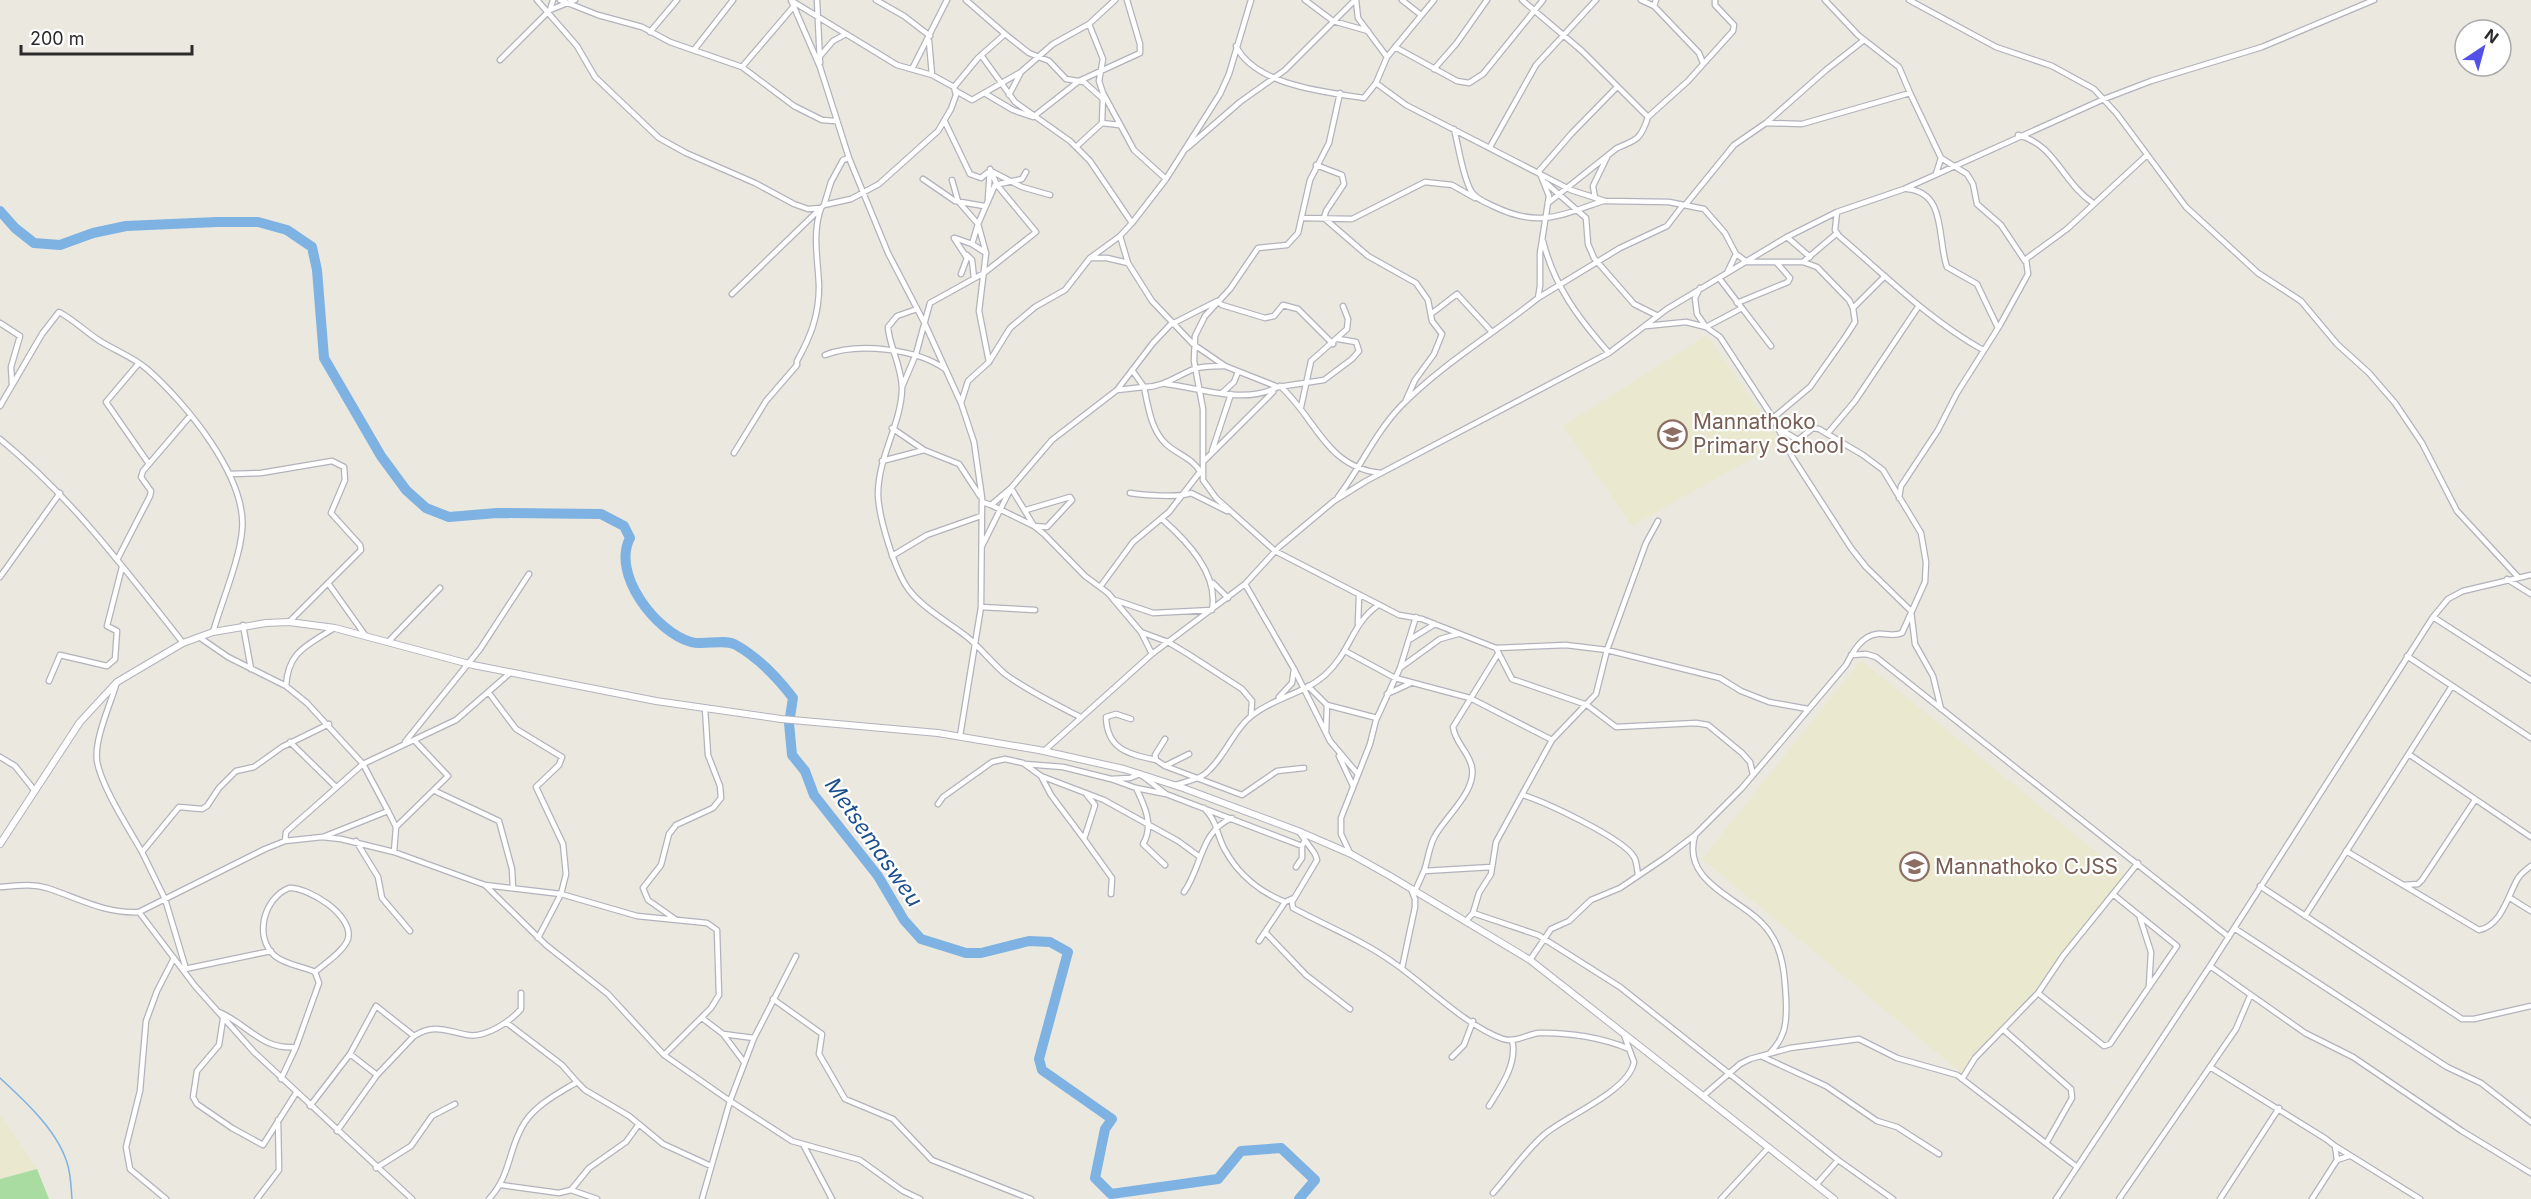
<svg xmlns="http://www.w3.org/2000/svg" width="2531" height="1199" viewBox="0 0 2531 1199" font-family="Inter,sans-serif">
<rect width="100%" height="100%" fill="#ebe8df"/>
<!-- education -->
<path fill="#ebe8d0" d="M1707,335L1781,442L1632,526L1563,426Z
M1861,660L2126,876L1965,1076L1702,859Z
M0,1114L37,1169L0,1179Z"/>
<!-- green -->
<path fill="#a9dca1" d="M37,1169L49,1199H0V1179Z"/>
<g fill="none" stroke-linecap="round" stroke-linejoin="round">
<!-- stream -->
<path stroke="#7db2e2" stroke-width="1.5" d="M0,1078C26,1102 59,1132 68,1166C71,1177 71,1188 72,1199"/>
<!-- river -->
<path stroke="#7db2e2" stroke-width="10" d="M0,211L15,228L34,243L60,245L93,233L126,226L217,222H258L287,230L312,247L317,270L324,358L381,456L406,490L426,508L449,517L497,513L601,514L624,526L630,538C611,574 656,632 691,642C704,646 724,638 736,645C759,658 777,677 793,698L789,723L792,755L805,771L814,795L878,876L904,920L921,939L966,953H981L1029,941L1050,942L1068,952L1039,1059L1042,1070L1112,1119L1105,1129L1095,1178L1111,1194L1218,1179L1241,1151L1281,1148L1315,1180L1299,1199"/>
<defs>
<path id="street" d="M537,0L577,46L595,77L659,138L686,153L755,183L794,204L808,209L821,208C812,233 818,260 819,286C819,315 811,336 797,361V365L766,401L734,453
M560,0L598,15L642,27L670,42L742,67L794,106L822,120L835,121
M791,0L820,67L849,158L888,253L925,324L961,403L974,442L982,498L981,607L960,736
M817,0L820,63
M876,0L904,16L930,36
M1305,0L1333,21L1368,31
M1402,0L1421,15
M1522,0L1582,51L1648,117C1641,139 1637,140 1617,148L1548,203
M1641,0L1654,6
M1656,0L1654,6L1699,53L1703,63
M1825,0L1858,35L1899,67L1910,93
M1909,0L1996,47L2052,66L2094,89L2117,114L2186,207L2258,273L2301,301L2337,344L2369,373L2395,403L2422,443L2457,511L2518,577
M550,10L553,0
M1089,24L1103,59L1099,81L1103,93L1134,150L1166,179
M650,32L677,0
M1005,34L1029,53L1049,61L1066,79L1084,82L1103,99
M929,41L932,75
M1236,46C1255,85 1324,92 1364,98L1376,83L1387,57L1358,18L1356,0
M1395,47L1457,81L1469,83L1483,74L1543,0
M694,50L733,0
M821,55L833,41L846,34
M981,55L1015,102L1070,141L1090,161L1132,223
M1387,57L1434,0
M500,60L550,10L575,0
M742,67L794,6
M912,69L947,0
M1434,69L1456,44L1487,0
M1376,83L1406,105L1571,190L1605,201L1669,202L1704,209L1725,233L1736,254L1727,273
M954,87L978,58L1005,34L966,0
M956,91L972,100L1021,72L1053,44L1089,24L1115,0
M1340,93L1329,143L1310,180L1298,233L1287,245L1258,248L1230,289L1205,316L1195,336L1194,361L1203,409V480L1216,498L1275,551L1399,615L1422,619L1496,648L1566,645L1607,650L1720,678L1741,691L1769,702L1808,709
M986,94L1013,110L1033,117L1079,81L1140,53V44L1127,0
M1009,95L1020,74
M1648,117L1688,81L1733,31L1734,25L1715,5V0
M945,122L970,174L981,178L987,173
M1102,123L1119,125
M1766,123L1826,70L1864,40
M1454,129C1459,148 1462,174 1471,191C1476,199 1485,202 1493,206C1538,228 1559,216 1603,201
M2018,135C2055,144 2062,182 2093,203
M1076,147L1102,123L1103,95
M1490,147L1536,65L1596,0
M1187,148L1240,102L1285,70L1355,0
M1316,165L1342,175L1344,184L1326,211L1324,218L1368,256L1416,283L1428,300L1432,321L1442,334L1434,354L1415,380L1406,400
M993,172L1022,187L1050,195
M1936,174L1941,158
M923,179L955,201L984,206
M952,180L958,201L978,224L972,244
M1546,183L1586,218L1588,244L1594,258L1634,304L1658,316
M1907,189C1947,192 1937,240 1947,267L1977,284L1998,328
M1595,198L1593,186L1607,157
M1686,204L1734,145L1766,123L1802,124L1910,93L1941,158L1967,174L1973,184L1977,204L2001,225L2025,261
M824,205L831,182L843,160L849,158
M1837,212L1835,230L1839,236C1886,276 1929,320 1983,350
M1304,218L1352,219L1425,182L1452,185L1475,198
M1120,236L1128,263L1152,301L1193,344L1225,366L1278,387L1324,380L1352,359L1359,351L1356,342L1338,339
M1787,237L1810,257
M954,238L967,258L961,274
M955,238L972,244L986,253
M1543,241C1554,286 1579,319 1609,353
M1736,254L1747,262H1803L1817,267L1849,300L1853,308L1855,322L1846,336L1810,387L1773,418
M967,255L972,260L974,278
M1090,258H1107L1128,263
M1803,262L1836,234
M1700,288L1695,298L1697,314L1706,327L1720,337L1773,418L1793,458L1851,548L1866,567L1911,611L1915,644L1933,676L1941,709
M732,294L824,205L851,199L879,184L938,131L951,109L956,95L954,87L932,75L897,65L792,1
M1538,298L1620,248L1667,226L1683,205
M1737,303L1788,282L1790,278L1777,263
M1742,308L1771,346
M1853,308L1885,276
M917,309L897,316L888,327C889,346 902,366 902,389C901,425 878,456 878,495C879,519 895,571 909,590C923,608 948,622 966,636C980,647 991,662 1005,674C1028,691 1055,704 1080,717
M1431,314L1457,294L1492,332
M0,323L20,336L11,367L12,384
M1646,326L1686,322L1706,327L1742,308L1719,278
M825,355C858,342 917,349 945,369
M989,362L979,311L986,253L978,224L995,185L1022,179L1026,172
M139,363L106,402L149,464
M1132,370L1144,387C1164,387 1176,376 1194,369C1203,366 1215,366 1224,366
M1166,384C1202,388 1242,405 1278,387
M1280,386C1316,418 1326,468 1381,473
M902,387L916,354L930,303L984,273L1036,232L997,185L990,169L988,199
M1117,390L1144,387C1148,406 1151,430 1166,444C1178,455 1193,458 1201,473
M1222,393L1234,382L1238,372
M961,403L968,381L989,362L1010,328L1035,307L1065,290L1090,258L1120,236L1132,223L1166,179L1220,94L1229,74L1251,0
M0,406L42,334L59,312C74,320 86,332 100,341C116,351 133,357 147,369C185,402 248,478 242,531C240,558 221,604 213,632
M1301,407L1311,361L1347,329L1348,319L1343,306
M892,428L924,450L959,464L980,496
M1828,433L1855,401L1918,307
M0,439C73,499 125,569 183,643
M1212,451L1231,394
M882,461L924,450
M1203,462L1273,392
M230,474L261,473L332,461L344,467L345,480L331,513L360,545L361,550L289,622
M1130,493C1143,495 1180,498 1191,493L1227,511
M1338,497C1360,468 1375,433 1401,406C1441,365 1493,334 1538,298L1540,286V253L1549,196L1539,171L1572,133L1617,87
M1899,498L1901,486L1938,430L1957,393L2000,325L2028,274L2026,259L2067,229L2146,156
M982,502L991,505L1011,488L1034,526L1047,527L1072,500L1070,497L1026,510
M991,505L1034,526L1044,534L1085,576L1108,593L1141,632L1168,642L1188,654L1242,689L1252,701L1251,716
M982,546L1011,488L1052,440L1117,390L1153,343L1170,325L1217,301L1222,305L1265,318L1274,316L1283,305L1298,309L1333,344
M892,556L927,535L981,516
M117,560L150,496L151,491L141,477L143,471L190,416
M0,577L60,493
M2507,579L2531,594
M328,583L365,635
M1213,583L1228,598
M1245,584L1294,669L1330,741L1357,773
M1100,587L1133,542L1169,512L1200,472
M1115,600L1153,613L1212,610C1219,574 1187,541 1162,519
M981,607L1035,610
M2433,617L2531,680
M1358,624L1359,596
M243,625L251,669
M1141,632L1152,654
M199,637L228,657L286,686L307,703L363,764L388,811L323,837
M1409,640L1435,624
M389,641L440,588
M1496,648L1512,679L1587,705L1616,727L1696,723L1708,725L1742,753L1750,762L1753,775
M1347,652L1395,678L1470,698L1552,740
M1851,655L1866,654L1876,657L2229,937
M2407,656L2531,738
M1400,668L1440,639L1458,634
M49,681L60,655L107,666L115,659L117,631L107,626L122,567
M116,685C110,705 94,740 97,761C101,786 129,829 142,852
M286,686C288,651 307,646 334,628
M1308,686L1327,705L1377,718
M489,693L516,729L562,757L559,765L536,787L563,844L566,874L561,894L637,916L707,923L717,930L719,995L711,1008L664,1055
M1387,694L1409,684
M1279,697L1292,683L1294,669
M1131,719L1116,714L1106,717C1107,750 1129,754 1156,760
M1326,733L1327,705
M1165,739L1155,755L1156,760L1165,766
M290,742L336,787
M405,742L480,649L529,574
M1044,751L1152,654L1245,584L1279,547L1334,501L1366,481L1609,353L1667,309L1787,237L1837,212L1904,189L2104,99L2151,81L2262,47L2374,0
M1189,754L1165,766L1242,795L1277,771L1304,768
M2410,755L2531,837
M1339,756L1353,786
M0,757L15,766L35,791
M1025,764L1063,767L1111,779
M1041,776L1051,795L1084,839
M1175,785C1184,782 1197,780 1205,774C1225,758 1233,729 1254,714C1276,697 1306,693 1326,674C1351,651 1351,625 1377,606
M1136,788C1145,806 1154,826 1143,844L1165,865
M435,791L499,821L512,869L513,888
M1166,794L1136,788L1111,779L1130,778L1140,774L1166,794L1302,846L1305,840
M1087,795L1095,805L1084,839L1112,878L1111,894
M1523,795C1545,802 1623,838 1634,857C1637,862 1637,870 1638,875
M938,804L943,797L992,762L1005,759L1023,763L1041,776L1104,800L1178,841L1200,857
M1204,808C1218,822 1216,834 1225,850C1238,874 1260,892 1285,902L1294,898
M388,811L396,827L394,852
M396,827L448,776L414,740
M1300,833L1315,854L1317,860L1292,902L1293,908C1326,926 1364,941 1394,963C1427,986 1466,1026 1503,1039C1515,1043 1528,1034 1539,1033C1568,1032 1604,1038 1629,1049
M1695,835C1680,886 1748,899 1770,933C1783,951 1785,977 1786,999C1787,1022 1786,1036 1770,1053
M285,841L286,832L363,764L456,720L510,673
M356,841L378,877L382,898L410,931
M2346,851L2479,930C2501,926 2508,896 2517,880C2520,874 2526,870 2531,866
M1350,853L1341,834V818L1370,744L1376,720L1400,668L1416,617
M1296,867L1302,858V846
M1424,871C1428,860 1429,846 1435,836C1445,817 1476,792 1472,768C1470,753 1455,743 1453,727L1498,654
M485,885L561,894L538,938
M2403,885L2418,884L2422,880L2475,800
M2260,886L2462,1019H2474L2531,1006
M0,887C16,886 31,883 47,888C78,898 105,914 139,912L195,986L254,1052L412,1199
M1415,891L1424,871L1492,867
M1184,892C1202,867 1200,831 1232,818
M2510,898L2531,911
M139,912L265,849L285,841L322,837L341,839L394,852L485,885L546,945L608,994L664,1055L730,1101L702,1199
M1473,913L1479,893L1491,874L1496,842L1552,740L1596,694L1607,650L1646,543L1658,521
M2305,916L2452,686
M2140,918L2151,952L2149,986
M675,919L648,900L643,888L661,865L669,834L676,825L713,808L721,798L720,786L708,755L705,708
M1467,920L1473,913L1538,935L1620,987L1838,1160L1893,1199
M2234,928L2447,1067L2481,1083L2531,1122
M1266,933L1306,975L1350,1009
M1259,941L1285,902
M796,956L754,1038L730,1101L792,1141L860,1160L903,1191L920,1199
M1530,960L1551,929L1569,921L1591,900L1620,888L1666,857L1695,835L1742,788L1846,665C1853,652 1861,636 1877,634C1886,633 1893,637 1902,633L1925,582L1926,562L1921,533L1883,470L1863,455L1819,429L1813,428L1798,440L1781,430
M2210,966L2305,1033L2353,1057L2462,1131L2531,1173
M1402,968L1415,907V899L1411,889
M185,969L271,951
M186,969L165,899L142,852L179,807L202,809L207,806L219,788L236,771L254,767L282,747L329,724
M2038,993L2104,1046L2110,1044L2177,946L2114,895
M773,999L822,1034L819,1054L845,1099L893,1119L932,1160L1031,1199
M219,1012C249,1025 261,1050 296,1047
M702,1018L723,1034
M223,1019L219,1045L197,1071L193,1097L197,1104L232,1128L263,1145L296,1093
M2005,1031L2071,1089L2072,1098L2047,1142
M350,1054L377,1075L414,1036
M1452,1057L1464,1045L1473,1021
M1763,1057L1826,1086L1877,1121L1897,1127L1939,1154
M744,1062L723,1034L754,1038
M2210,1067L2326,1139L2335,1146L2337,1160
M281,1079L296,1047L319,983L315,972C302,966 286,965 275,956C253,937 264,898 289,888C308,887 354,915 348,939C344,951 324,964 315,972
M1962,1079L1975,1058L2038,993L2063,956L2138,863
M577,1082L585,1090L629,1116L663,1144L711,1166
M1703,1096L1740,1064L1750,1059L1790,1048L1859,1039L1897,1058L1957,1075L2077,1167
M310,1106L350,1054L376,1006L414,1036C434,1023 446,1031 468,1035C485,1038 510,1022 521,1009V993
M1489,1106C1501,1087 1518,1063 1512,1040
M337,1131L377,1075
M804,1146L832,1199
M2335,1146L2420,1199
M376,1168L411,1146L432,1116L455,1104
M501,1185L559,1193L571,1190
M1816,1185L1838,1160
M1493,1193C1510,1174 1526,1150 1545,1134C1566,1116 1629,1091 1634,1062L1624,1035
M166,1199L130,1169L126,1147L140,1091L146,1021L157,991L174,958
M257,1199L279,1170L278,1120
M489,1199C512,1174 508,1147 525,1122C537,1104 559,1093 577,1082L562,1065L507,1023
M597,1199L571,1190L589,1168L626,1142L639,1124
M1721,1199L1769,1147
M2056,1199L2210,966L2433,617L2448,599L2463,591L2531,575
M2119,1199L2236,1029L2250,996
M2220,1199L2279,1108
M2312,1199L2337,1160L2349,1156"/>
<path id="secondary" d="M0,844L80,722L117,682L183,643L213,632L266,623L289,622L335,628L473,665L656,701L781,719L938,733L1039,750L1124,769L1183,788L1298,831L1351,854L1390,876L1530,960L1834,1199"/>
</defs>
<!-- street casing -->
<use href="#street" stroke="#b2b2bd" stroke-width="7"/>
<!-- secondary casing -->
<use href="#secondary" stroke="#b2b2bd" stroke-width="8"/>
<!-- street -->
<use href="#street" stroke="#fff" stroke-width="4.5"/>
<!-- secondary -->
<use href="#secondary" stroke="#fff" stroke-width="6"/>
</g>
<!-- icons -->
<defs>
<symbol id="school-ring" viewBox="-11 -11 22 22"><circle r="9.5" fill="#fff" stroke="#8d6e63" stroke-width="1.5"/><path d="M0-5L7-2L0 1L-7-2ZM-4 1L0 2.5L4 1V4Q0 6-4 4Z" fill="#8d6e63"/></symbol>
</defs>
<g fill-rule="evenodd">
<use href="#school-ring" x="1656" y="418" width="33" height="33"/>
<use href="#school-ring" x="1898" y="850" width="33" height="33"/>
</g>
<g text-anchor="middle" stroke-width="4.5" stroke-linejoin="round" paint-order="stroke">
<!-- education labels -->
<g font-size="21" fill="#785e54" stroke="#fff" text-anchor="start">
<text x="1693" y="429">Mannathoko<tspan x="1693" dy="24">Primary School</tspan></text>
<text x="1935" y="874">Mannathoko CJSS</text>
</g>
<!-- water labels -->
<g font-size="22" font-style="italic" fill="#1b4f8e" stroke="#fff">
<text transform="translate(874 842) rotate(55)" y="8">Metsemasweu</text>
</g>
</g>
<!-- north arrow -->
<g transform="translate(2483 48) rotate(36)"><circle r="28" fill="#ffffff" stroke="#aaaaaa" stroke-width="1.5"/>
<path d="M0-4.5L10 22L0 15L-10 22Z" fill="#5350e7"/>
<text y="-9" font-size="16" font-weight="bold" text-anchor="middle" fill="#2b2b2b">N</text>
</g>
<!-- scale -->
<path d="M21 45v9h171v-9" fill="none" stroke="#2b2b2b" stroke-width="3"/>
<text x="30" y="45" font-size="18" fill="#2b2b2b" stroke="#ffffff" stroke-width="4.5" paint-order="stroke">200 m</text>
</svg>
